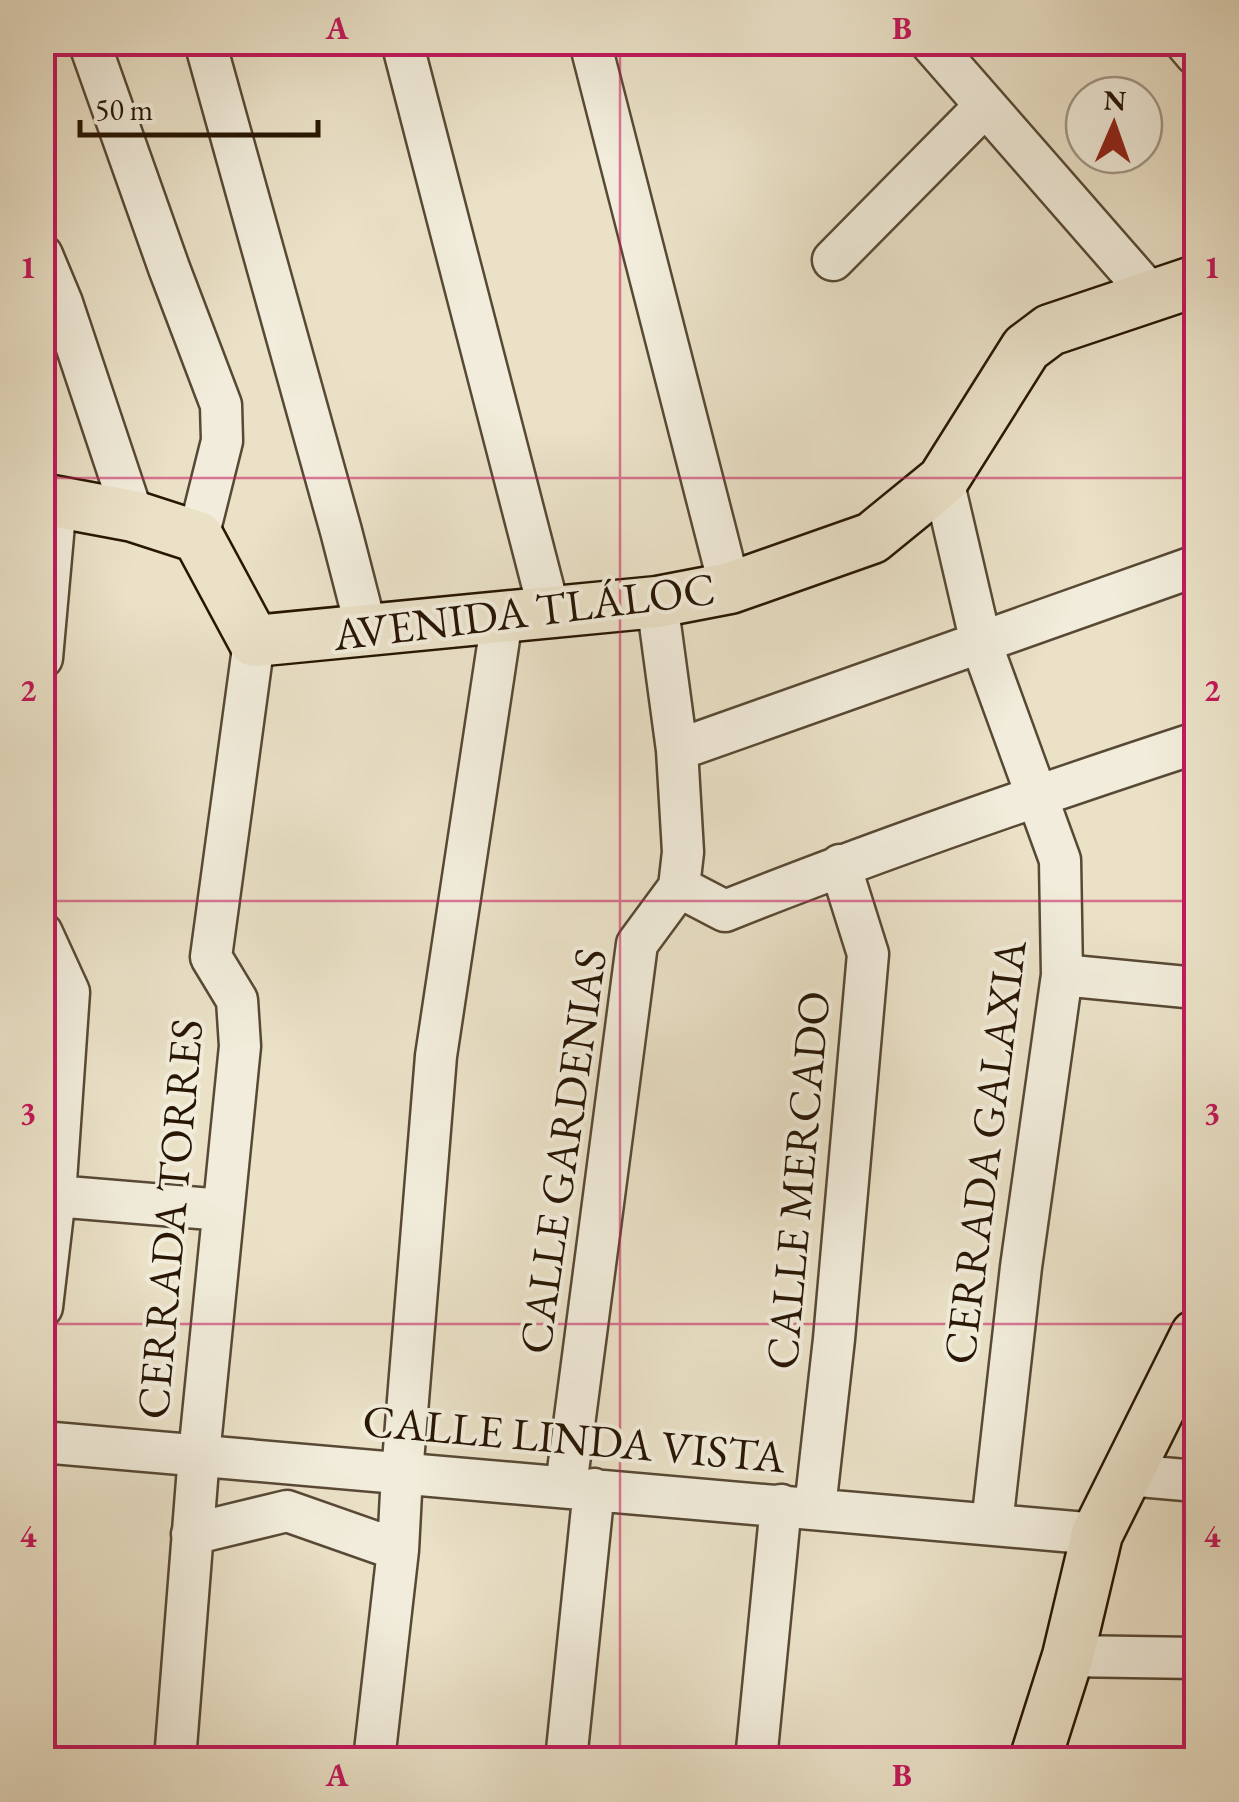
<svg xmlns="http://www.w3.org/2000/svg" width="1239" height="1802" viewBox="0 0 1239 1802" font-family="'EB Garamond',serif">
<rect width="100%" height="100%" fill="#eae1c7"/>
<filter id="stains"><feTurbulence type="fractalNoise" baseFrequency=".002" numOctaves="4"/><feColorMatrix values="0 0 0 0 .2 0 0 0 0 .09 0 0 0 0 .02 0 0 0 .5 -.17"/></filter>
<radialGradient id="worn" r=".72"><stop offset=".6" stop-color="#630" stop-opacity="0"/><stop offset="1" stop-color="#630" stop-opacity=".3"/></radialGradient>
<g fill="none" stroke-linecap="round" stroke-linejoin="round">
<defs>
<path id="minor" d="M89,42L169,268L221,405L222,441L198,537
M205,42L341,531L367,632
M402,42L550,614
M590,42L730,588
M930,42L1152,296
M1185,42L1196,55
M42,255L62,303L133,516
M833,260L985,106
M943,480L981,643L1060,860L1062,975L1021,1267L992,1524
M42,658L56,502
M677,750L1196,566
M679,887L725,911C880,849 1037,795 1196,743
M42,933L69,992L55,1196L42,1307
M1062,975L1196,988
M55,1196L223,1210
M42,1442L1097,1534
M1128,1475L1196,1481
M566,1486L637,944L679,887L683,852L677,750L657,602
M815,1508L834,1339L868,954L840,865
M192,1534L287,1511L398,1550
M1068,1656L1196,1658
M175,1760L199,1455L240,1046L237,1000L211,957L254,641
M374,1760L398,1550L402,1474L436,1056L502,619
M566,1760L594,1489
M756,1760L781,1505"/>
<path id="major" d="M42,499L133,516L198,537L254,641L657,602L730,588L872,538L943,480L1026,348L1050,330L1196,281
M1035,1760L1068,1656L1097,1534L1196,1335"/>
</defs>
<!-- minor casing -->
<use href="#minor" stroke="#584934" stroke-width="45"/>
<!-- major casing -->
<use href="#major" stroke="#281603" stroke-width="55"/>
<!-- minor -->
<use href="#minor" stroke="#f1ecdb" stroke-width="40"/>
<!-- major -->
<use href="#major" stroke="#eae1c7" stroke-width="50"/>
</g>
<!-- grid -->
<path fill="none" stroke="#c2185b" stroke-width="2.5" stroke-opacity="0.55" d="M620,42V1760M42,478H1196M42,901H1196M42,1324H1196"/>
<g text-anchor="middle" stroke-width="8" stroke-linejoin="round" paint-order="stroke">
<!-- street labels -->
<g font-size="45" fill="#281603" stroke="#f1ecdb">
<text transform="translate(524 611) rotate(-7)" y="16">AVENIDA TLÁLOC</text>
<text transform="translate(562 1151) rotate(-82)" y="16">CALLE GARDENIAS</text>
<text transform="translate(984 1152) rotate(-83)" y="16">CERRADA GALAXIA</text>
<text transform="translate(797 1180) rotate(-85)" y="16">CALLE MERCADO</text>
<text transform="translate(169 1219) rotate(-85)" y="16">CERRADA TORRES</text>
<text transform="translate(574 1438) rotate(5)" y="16">CALLE LINDA VISTA</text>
</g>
</g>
<!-- margin -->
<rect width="1239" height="1802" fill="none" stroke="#eae1c7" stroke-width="110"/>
<!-- north arrow -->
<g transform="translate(1114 125) rotate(2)"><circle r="48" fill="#f1ecdb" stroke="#a19685" stroke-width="2.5"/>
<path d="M0-8L18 38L0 25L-18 38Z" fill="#8f2418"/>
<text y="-15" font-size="28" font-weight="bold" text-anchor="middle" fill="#281603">N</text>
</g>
<!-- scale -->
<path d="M80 120v15h238v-15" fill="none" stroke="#281603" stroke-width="5"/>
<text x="95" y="120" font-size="30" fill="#281603" stroke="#f1ecdb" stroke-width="8" paint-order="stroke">50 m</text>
<rect x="55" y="55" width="1129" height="1692" fill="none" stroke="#c2185b" stroke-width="4"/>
<g font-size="32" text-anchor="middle" font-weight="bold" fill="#c2185b">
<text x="337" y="39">A</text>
<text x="902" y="39">B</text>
<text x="28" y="278">1</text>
<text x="1212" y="278">1</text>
<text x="28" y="701">2</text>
<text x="1212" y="701">2</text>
<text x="28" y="1124">3</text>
<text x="1212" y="1124">3</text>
<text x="28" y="1547">4</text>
<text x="1212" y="1547">4</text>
<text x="337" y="1786">A</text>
<text x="902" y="1786">B</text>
</g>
<rect width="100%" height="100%" filter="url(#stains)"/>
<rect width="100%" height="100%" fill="url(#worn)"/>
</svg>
